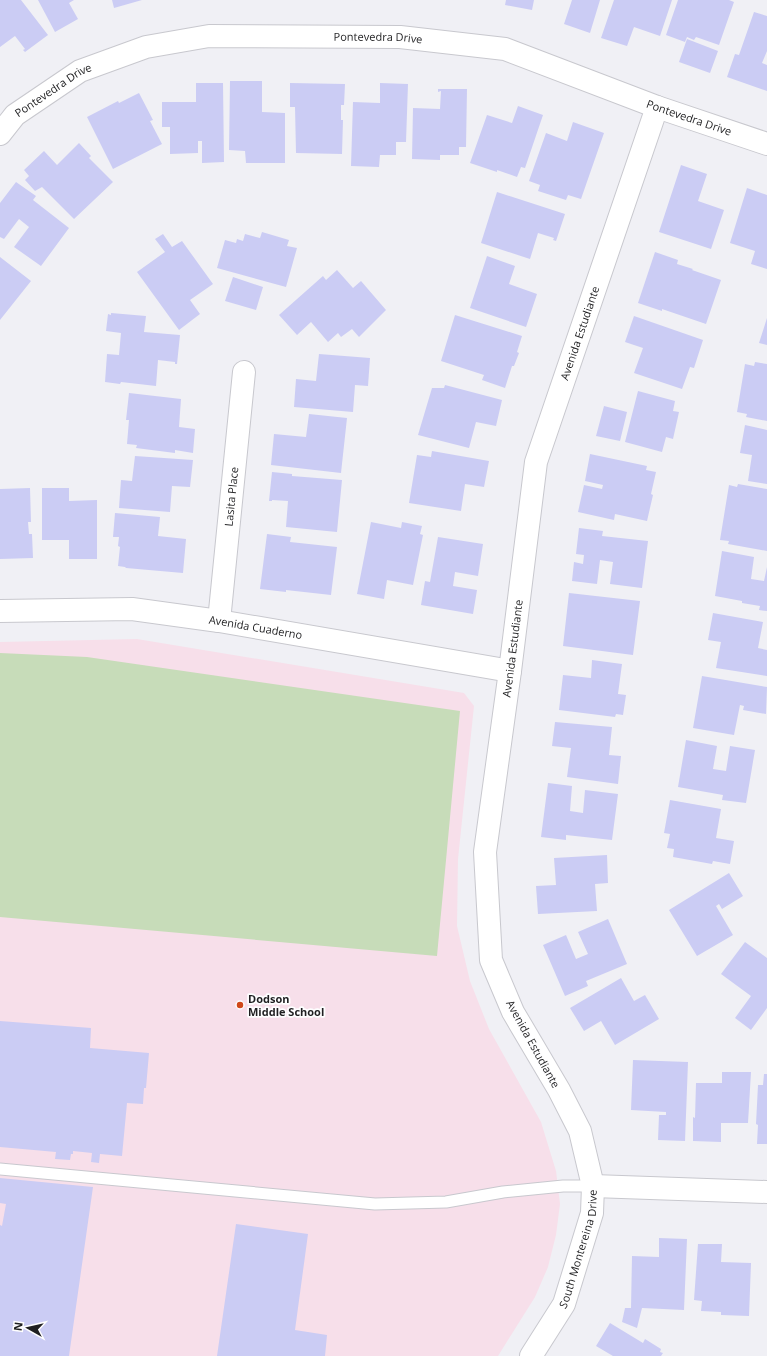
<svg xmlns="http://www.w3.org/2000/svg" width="767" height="1356" viewBox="0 0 767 1356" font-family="'Open Sans',sans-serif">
<rect width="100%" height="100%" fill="#f0f0f5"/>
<!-- education -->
<path fill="#f7dfea" d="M137,639L464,693L474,706L458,859L457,926L470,981L489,1029L541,1122L556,1171L560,1204L556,1235L548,1267L535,1297L498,1356H0V642Z"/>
<!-- green -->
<path fill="#c7dcb9" d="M0,653L87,657L460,711L437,956L0,917Z"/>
<!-- building -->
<path fill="#cbccf4" d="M0,0H21L48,35L25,52L23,50L25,49L15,36L0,47Z
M38,0H74L69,3L78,19L55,32Z
M112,0H142L114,8Z
M506,0H534L532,10L505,5Z
M572,0H600L590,33L564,24Z
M614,0H672L660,36L634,27L627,46L601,38Z
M678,0H729L734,2L719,45L696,37L694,40L687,37L685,42L666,35Z
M754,12L767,16V51L762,63L767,65V91L727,77L735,54L739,55Z
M687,39L718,51L710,73L679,62Z
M230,81H262V112L285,113V163H246L245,151L229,150Z
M196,83H223L224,162L202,163V141H198V153L170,154V127H162V102H196Z
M290,83L345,84L344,105H341V120H343L342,154L296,153L295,107H290Z
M380,83L408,84L406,142H396V155H380L379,167L351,166L353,102L380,103Z
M438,89H467L466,147H459V155H440V160L412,159L413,108L440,109L441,91L438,92Z
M139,93L153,120L150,121L162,144L113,169L87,117L118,101L119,103Z
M518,106L543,115L525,168L521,167L517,177L497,170V172L470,163L487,115L512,123Z
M573,122L604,133L581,199L568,195L566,200L538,191L540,185L529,181L546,133L567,141Z
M79,143L91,156L89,158L113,182L74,219L42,187L35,191L25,180L29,176L24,170L44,151L57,165Z
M681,165L707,174L698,201L724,210L711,249L659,232Z
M16,182L36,196L33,200L69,228L41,266L14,247L29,227L19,219L4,239L0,237V203Z
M747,188L767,195V269L751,264L755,251L730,243Z
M497,192L565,214L556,241L553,240L554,238L538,233L530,259L481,243Z
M262,232L289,240L287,246L297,248L286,287L217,268L225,240L236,243L237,239L243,241L245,234L260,238Z
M163,234L172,247L182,241L213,284L190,300L200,314L179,330L137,272L165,252L155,239Z
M655,252L678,260L677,264L693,269L692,270L721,280L706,324L662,309V311L638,303Z
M487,256L515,266L509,284L537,294L526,327L470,308Z
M0,257L31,281L0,320Z
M337,270L353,288L361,281L386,310L359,337L352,329L341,337L338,333L328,342L311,322L297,335L279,315L323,276L326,280Z
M233,277L263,287L256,310L225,301Z
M111,313L146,316L144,332L180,335L177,364H175V362L158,360L156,386L121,382L120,384L105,382L107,354L119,355L121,333L106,331L108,314L111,315Z
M455,315L522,336L517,352L519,353L514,366H512L505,388L482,380L484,375L441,361Z
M634,316L703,340L694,368L690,367L682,389L634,373L643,348L625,342Z
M767,318V345L759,343Z
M319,354L370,358L368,386L355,385L353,412L294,407L296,379L316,381Z
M755,362L767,364V421L746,417L747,414L737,412L745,364L754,366Z
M445,385L502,400L496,426L476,422L469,448L418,435L432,388H444Z
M638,391L675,401L673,411L679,412L673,439L666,437L662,452L625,442Z
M129,393L181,399L179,427L195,429L193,453L175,450V453L136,448L137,445L127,444L129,420H126Z
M604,406L627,412L620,441L596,436Z
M309,414L347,418L341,473L271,465L274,434L306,437Z
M745,425L767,430V484L748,481L752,455L740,453Z
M432,451L489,461L484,487L465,484L461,511L409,503L417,455L431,457Z
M590,454L647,466L646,470L656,472L651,494L653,495L647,521L615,514L614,520L578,512L584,485L602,489L603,485L585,481Z
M135,456L193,460L190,487L172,486L170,512L119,508L121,480L132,481Z
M272,472L292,474V476L342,480L337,532L286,527L288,501L272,500V501H269Z
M738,484L767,489V551L728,544L729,541L720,540L729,485L737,487Z
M30,488L31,522H28L29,534H32L33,558L0,559V489Z
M42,488H69V501L97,500V559H69V540H42Z
M115,513L160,517L158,536L186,539L183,573L126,568L125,567L118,566L120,547L118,546L119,537H113Z
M371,522L401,528L402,522L422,526L420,534L423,535L413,585L387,580L384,599L357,594Z
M579,528L603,531L602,536L648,541L642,588L610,584L613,562L600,560L597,584L572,581L574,562L583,564L584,555L576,554Z
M267,534L291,537L290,542L337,547L331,595L286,590V592L260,589Z
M438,537L483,544L478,576L455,572L453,586L477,590L473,614L421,605L425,581L430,582Z
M722,551L754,557L751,579L764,581L767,567V611L759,610L760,606L742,603V601L715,596Z
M569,593L640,601L633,655L563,646Z
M713,613L763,622L758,648L767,650V676L716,668L721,642L708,640Z
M592,660L622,664L618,694L626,695L623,715L616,714L615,717L559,710L563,675L591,678Z
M702,676L767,687L766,714L743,710L744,706L740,705L734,735L693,728Z
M555,722L612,727L609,755L621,756L618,784L567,777L571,748L552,746Z
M686,740L717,746L713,769L726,771L730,746L755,750L746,803L722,800L723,795L678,787Z
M548,783L572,786L570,811L583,813L585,790L618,794L612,840L566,835V840L541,837Z
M670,800L721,809L716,838L734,841L730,864L713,861L712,864L673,857L674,849L667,848L670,834L664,833Z
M607,855L608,883L595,884L597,911L538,914L536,886L556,885L554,858Z
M729,873L743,896L722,909L719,904L716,906L733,935L697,956L669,910Z
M608,919L627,964L586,981L588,986L565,996L543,945L566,935L576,959L588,954L578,932Z
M745,942L767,958V1008L751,1030L735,1018L751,996L721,974Z
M621,978L634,1001L645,995L659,1019L615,1045L601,1021L584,1031L570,1008Z
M0,1021L91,1028L90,1048L149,1053L146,1088H144L143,1104L127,1103L122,1156L100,1154L99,1163L91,1162L92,1153L73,1151V1154H71L70,1160L55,1159L56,1152L0,1147Z
M633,1060L688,1062L685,1141L658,1140L659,1115H666V1112L631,1110Z
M722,1072H751L748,1123H721V1142L693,1141V1117L695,1118L696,1083H722Z
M764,1074H767V1144H757L758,1125L756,1124L758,1085H763Z
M0,1178L93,1187L69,1356H0V1225L2,1226L6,1204L0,1203Z
M236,1224L308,1234L295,1330L327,1335L325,1356H217Z
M659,1238L687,1239L684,1310L642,1308L637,1328L622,1322L625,1308H631L632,1256L659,1257Z
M698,1244H722L721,1262L751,1263L749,1316L721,1315V1312L701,1311L702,1301L694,1300Z
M610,1323L643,1343L645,1339L661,1349L660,1352L663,1353L661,1356H613L596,1346Z"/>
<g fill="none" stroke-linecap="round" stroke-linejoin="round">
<defs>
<path id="lane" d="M0,1169L375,1204L446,1202L503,1192L563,1186H593"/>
<g id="street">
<path id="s1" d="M0,134L15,115L80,71L146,47L209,36L400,37L505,49L657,107L767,144"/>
<path id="s2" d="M0,611L132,609L219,621L510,671"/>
<path id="s3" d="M219,621L244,372"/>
<path d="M593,1186L767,1192"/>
<path id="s4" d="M531,1356L564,1304L592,1213L593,1186L580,1131L559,1090L513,1012L491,960L485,852L510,671L536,462L657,107"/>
</g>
</defs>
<!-- lane casing -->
<use href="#lane" stroke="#c8c8ce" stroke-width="13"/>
<!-- street casing -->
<use href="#street" stroke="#c8c8ce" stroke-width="24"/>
<!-- lane -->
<use href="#lane" stroke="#fff" stroke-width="11"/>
<!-- street -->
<use href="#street" stroke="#fff" stroke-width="22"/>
</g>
<!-- markers -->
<circle fill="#d04819" stroke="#fefeff" stroke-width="1.5" cx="240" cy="1005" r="4"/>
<g text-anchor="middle" stroke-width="3.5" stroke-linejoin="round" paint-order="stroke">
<!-- street labels -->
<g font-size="11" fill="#1f1f21" stroke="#fefeff">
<text dy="4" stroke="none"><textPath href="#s1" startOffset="406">Pontevedra Drive</textPath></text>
<text dy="4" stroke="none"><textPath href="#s1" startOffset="70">Pontevedra Drive</textPath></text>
<text dy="4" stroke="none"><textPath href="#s1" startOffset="730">Pontevedra Drive</textPath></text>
<text dy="4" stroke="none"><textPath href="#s4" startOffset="1071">Avenida Estudiante</textPath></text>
<text dy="4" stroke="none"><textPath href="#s3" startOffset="125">Lasita Place</textPath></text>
<text dy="4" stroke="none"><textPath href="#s2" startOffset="257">Avenida Cuaderno</textPath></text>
<text dy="4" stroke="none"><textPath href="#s4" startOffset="747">Avenida Estudiante</textPath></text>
<text transform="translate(533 1044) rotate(61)" y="4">Avenida Estudiante</text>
<text dy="4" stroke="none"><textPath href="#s4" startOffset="119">South Montereina Drive</textPath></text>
</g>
<!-- poi labels -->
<g font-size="11" font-weight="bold" fill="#1f1f21" stroke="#fefeff" text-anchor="start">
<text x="248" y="1003">Dodson<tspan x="248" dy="13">Middle School</tspan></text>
</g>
</g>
<!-- north arrow -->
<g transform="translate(28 1328) rotate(278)" stroke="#fefeff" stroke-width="3" paint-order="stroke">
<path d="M0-3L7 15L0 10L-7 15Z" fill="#1f1f21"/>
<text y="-6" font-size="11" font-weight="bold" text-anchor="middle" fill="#1f1f21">N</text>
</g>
</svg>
